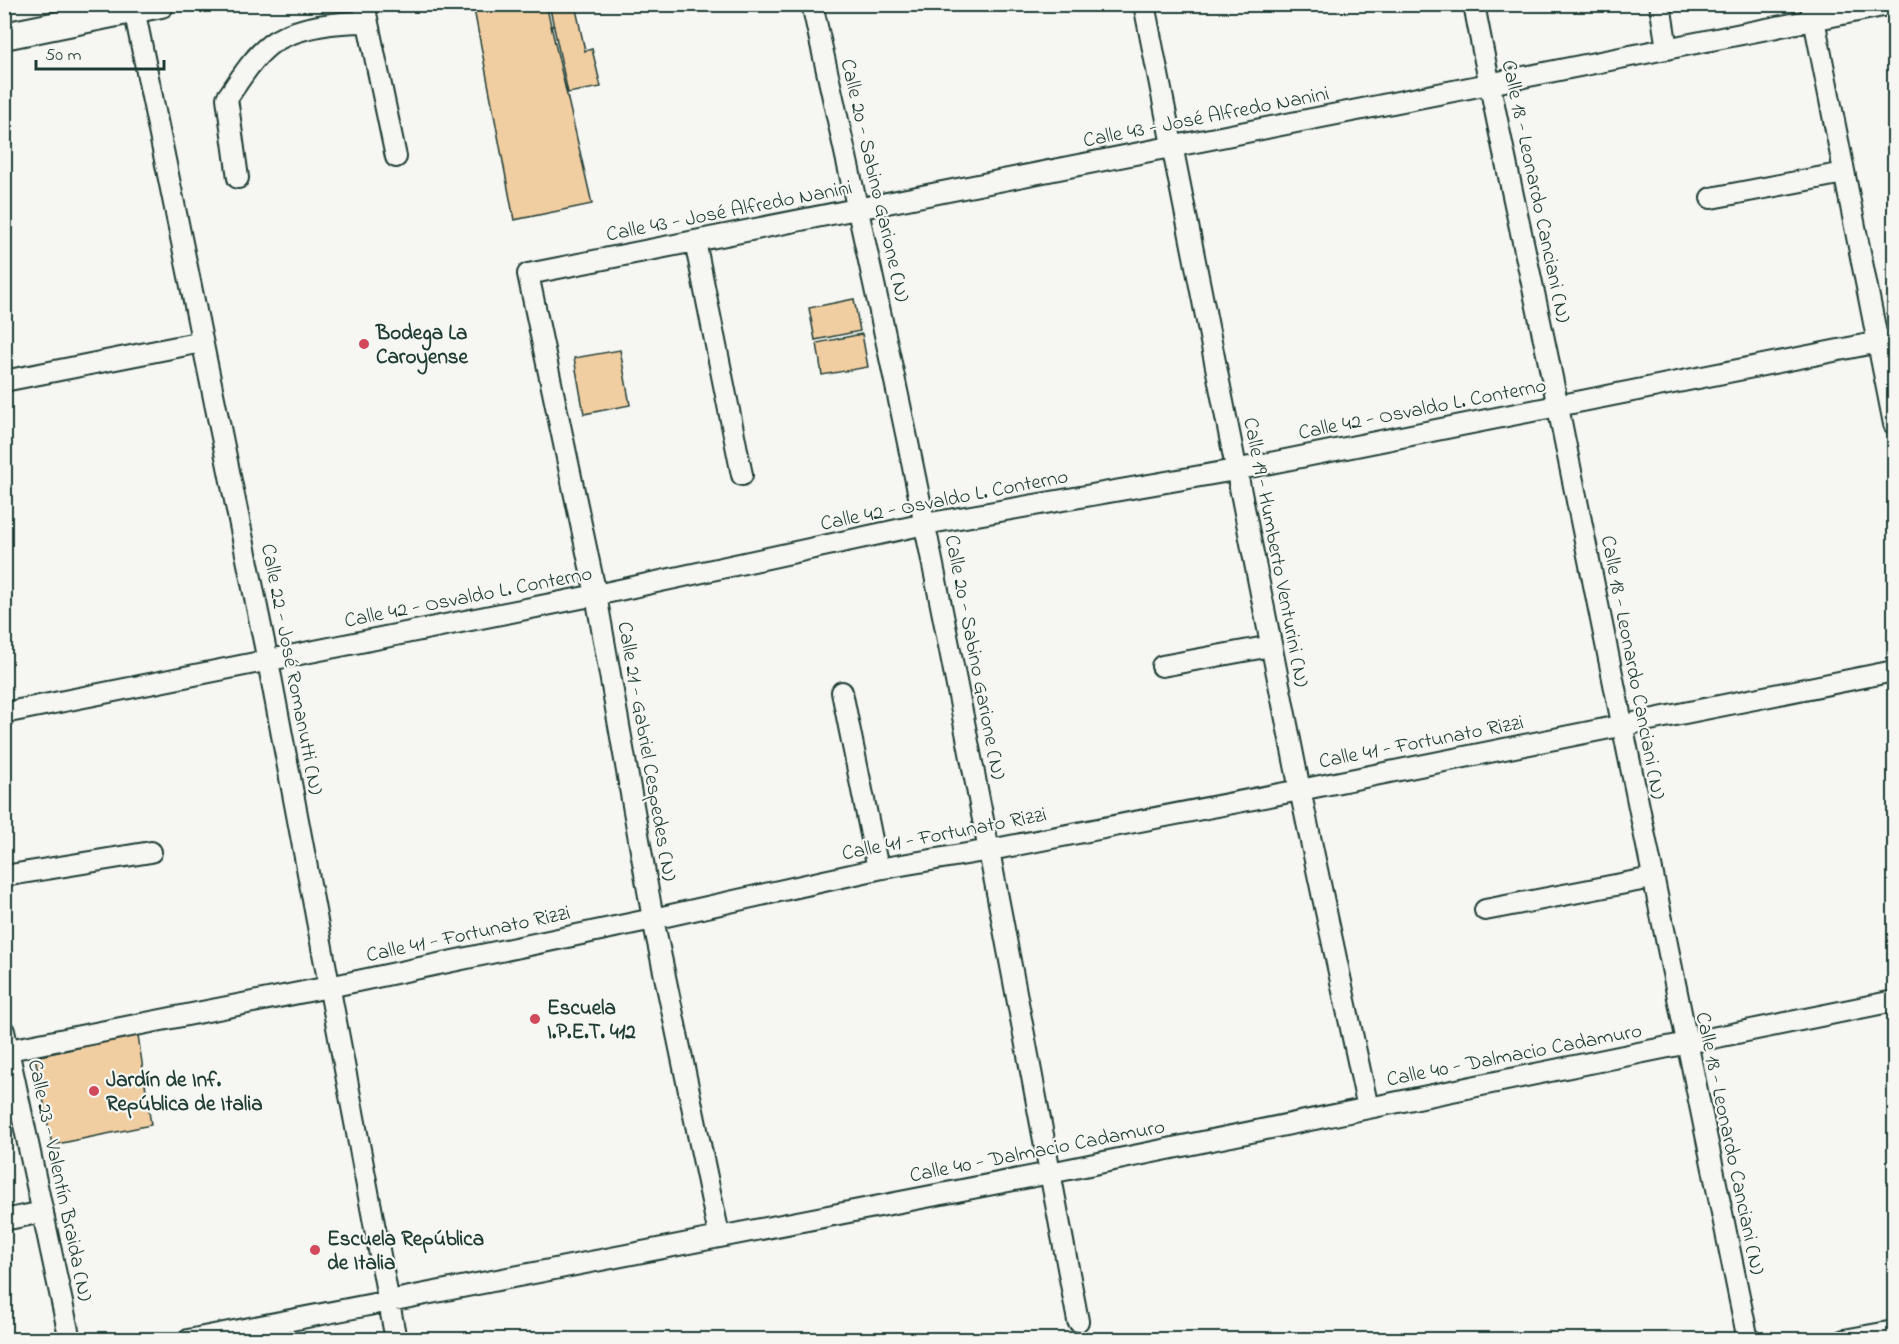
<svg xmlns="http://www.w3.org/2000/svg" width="1899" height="1344" viewBox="0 0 1899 1344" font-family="'Indie Flower',sans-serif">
<rect width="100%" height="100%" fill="#f6f6f2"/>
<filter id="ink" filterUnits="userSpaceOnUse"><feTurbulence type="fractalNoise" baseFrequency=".0167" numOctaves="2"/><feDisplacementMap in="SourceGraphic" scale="12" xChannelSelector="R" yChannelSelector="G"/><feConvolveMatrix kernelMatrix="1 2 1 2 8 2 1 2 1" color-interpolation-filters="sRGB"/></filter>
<g filter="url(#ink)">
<!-- building -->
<path fill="#f1cda2" stroke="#1f3d34" stroke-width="1.5" d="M473,4H546L592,204L514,220Z
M549,4H575L585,51L592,49L601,87L568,93Z
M854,299L860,331L815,340L809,308Z
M862,334L868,367L822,375L817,343Z
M620,350L630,405L584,414L574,358Z
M138,1035L151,1125L52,1145L35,1057Z"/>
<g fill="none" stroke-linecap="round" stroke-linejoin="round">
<defs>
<path id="minor" d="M133,4L268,661L396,1340
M364,4L396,157
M812,4C851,178 890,351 925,526C979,790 1028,1056 1078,1321
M1144,4L1300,790L1368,1108
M1474,4C1499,139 1531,273 1558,407C1622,718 1682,1029 1748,1340
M1660,4L1667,49
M1811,4L1894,424
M238,178L227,98C241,78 254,55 275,41C300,26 338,22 366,22
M1711,198L1844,173
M695,241L742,475
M4,381L202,342
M1162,666L1271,646
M842,692L878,869
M4,713L596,595L925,524L1235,470L1894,339
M4,876L151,852
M1485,910L1652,878
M4,1031L70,1340
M4,1051L329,987L653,919L878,869L990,850L1300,790L1894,671
M4,1220L43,1212
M719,1235L653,919L596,595L528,274L1893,4
M188,1340L1050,1173L1894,1001
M1844,1340L1894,1331"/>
<path id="major" d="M4,36L161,4"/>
</defs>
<!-- minor casing -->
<use href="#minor" stroke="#1f3d34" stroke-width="24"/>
<!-- major casing -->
<use href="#major" stroke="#1f3d34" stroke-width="30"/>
<!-- minor -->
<use href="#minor" stroke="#f6f6f2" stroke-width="20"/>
<!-- major -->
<use href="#major" stroke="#f6f6f2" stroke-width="26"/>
</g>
</g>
<!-- markers -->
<g fill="#d1495b" stroke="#f6f6f2" stroke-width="2">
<circle cx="364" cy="344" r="6"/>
<circle cx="535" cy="1019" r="6"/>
<circle cx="94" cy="1091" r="6"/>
<circle cx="315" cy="1250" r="6"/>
</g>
<g text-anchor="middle" stroke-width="4.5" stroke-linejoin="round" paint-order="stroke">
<!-- street labels -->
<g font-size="21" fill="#1f3d34" stroke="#f6f6f2">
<text transform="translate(1206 116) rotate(-11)" y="7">Calle 43 - José Alfredo Nanini</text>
<text transform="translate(876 180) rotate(77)" y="7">Calle 20 - Sabino Garione (N)</text>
<text transform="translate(1537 191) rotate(78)" y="7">Calle 18 - Leonardo Canciani (N)</text>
<text transform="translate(729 210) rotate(-11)" y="7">Calle 43 - José Alfredo Nanini</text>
<text transform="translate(1422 408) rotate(-11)" y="7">Calle 42 - Osvaldo L. Conterno</text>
<text transform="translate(944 499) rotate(-11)" y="7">Calle 42 - Osvaldo L. Conterno</text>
<text transform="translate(1277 552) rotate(79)" y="7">Calle 19 - Humberto Venturini (N)</text>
<text transform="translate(468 596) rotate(-11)" y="7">Calle 42 - Osvaldo L. Conterno</text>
<text transform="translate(976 657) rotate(79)" y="7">Calle 20 - Sabino Garione (N)</text>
<text transform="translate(1634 667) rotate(79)" y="7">Calle 18 - Leonardo Canciani (N)</text>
<text transform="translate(293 669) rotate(79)" y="7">Calle 22 - José Romanutti (N)</text>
<text transform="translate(1421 741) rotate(-11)" y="7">Calle 41 - Fortunato Rizzi</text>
<text transform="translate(648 751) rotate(80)" y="7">Calle 21 - Gabriel Cespedes (N)</text>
<text transform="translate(944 833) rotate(-11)" y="7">Calle 41 - Fortunato Rizzi</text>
<text transform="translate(468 933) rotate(-12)" y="7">Calle 41 - Fortunato Rizzi</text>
<text transform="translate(1514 1054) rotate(-11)" y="7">Calle 40 - Dalmacio Cadamuro</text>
<text transform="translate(1731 1143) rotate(78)" y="7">Calle 18 - Leonardo Canciani (N)</text>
<text transform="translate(1037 1150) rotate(-11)" y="7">Calle 40 - Dalmacio Cadamuro</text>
<text transform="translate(61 1180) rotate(78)" y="7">Calle 23 - Valentín Braida (N)</text>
</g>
<!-- poi labels -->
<g font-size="21" font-weight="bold" fill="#1f3d34" stroke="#f6f6f2" text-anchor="start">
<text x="376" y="339">Bodega La<tspan x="376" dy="24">Caroyense</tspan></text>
<text x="547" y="1014">Escuela<tspan x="547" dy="24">I.P.E.T. 412</tspan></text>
<text x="106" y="1086">Jardín de Inf.<tspan x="106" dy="24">República de Italia</tspan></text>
<text x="327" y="1245">Escuela República<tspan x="327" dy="24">de Italia</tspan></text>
</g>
</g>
<!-- margin -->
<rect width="1899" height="1344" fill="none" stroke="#f6f6f2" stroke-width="24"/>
<rect x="12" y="12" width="1875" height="1320" fill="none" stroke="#1f3d34" stroke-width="2" filter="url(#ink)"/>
<!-- scale -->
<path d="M36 60v9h128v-9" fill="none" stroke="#1f3d34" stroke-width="3"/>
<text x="45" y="60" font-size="18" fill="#1f3d34" stroke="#f6f6f2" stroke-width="4.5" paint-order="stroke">50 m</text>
</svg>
